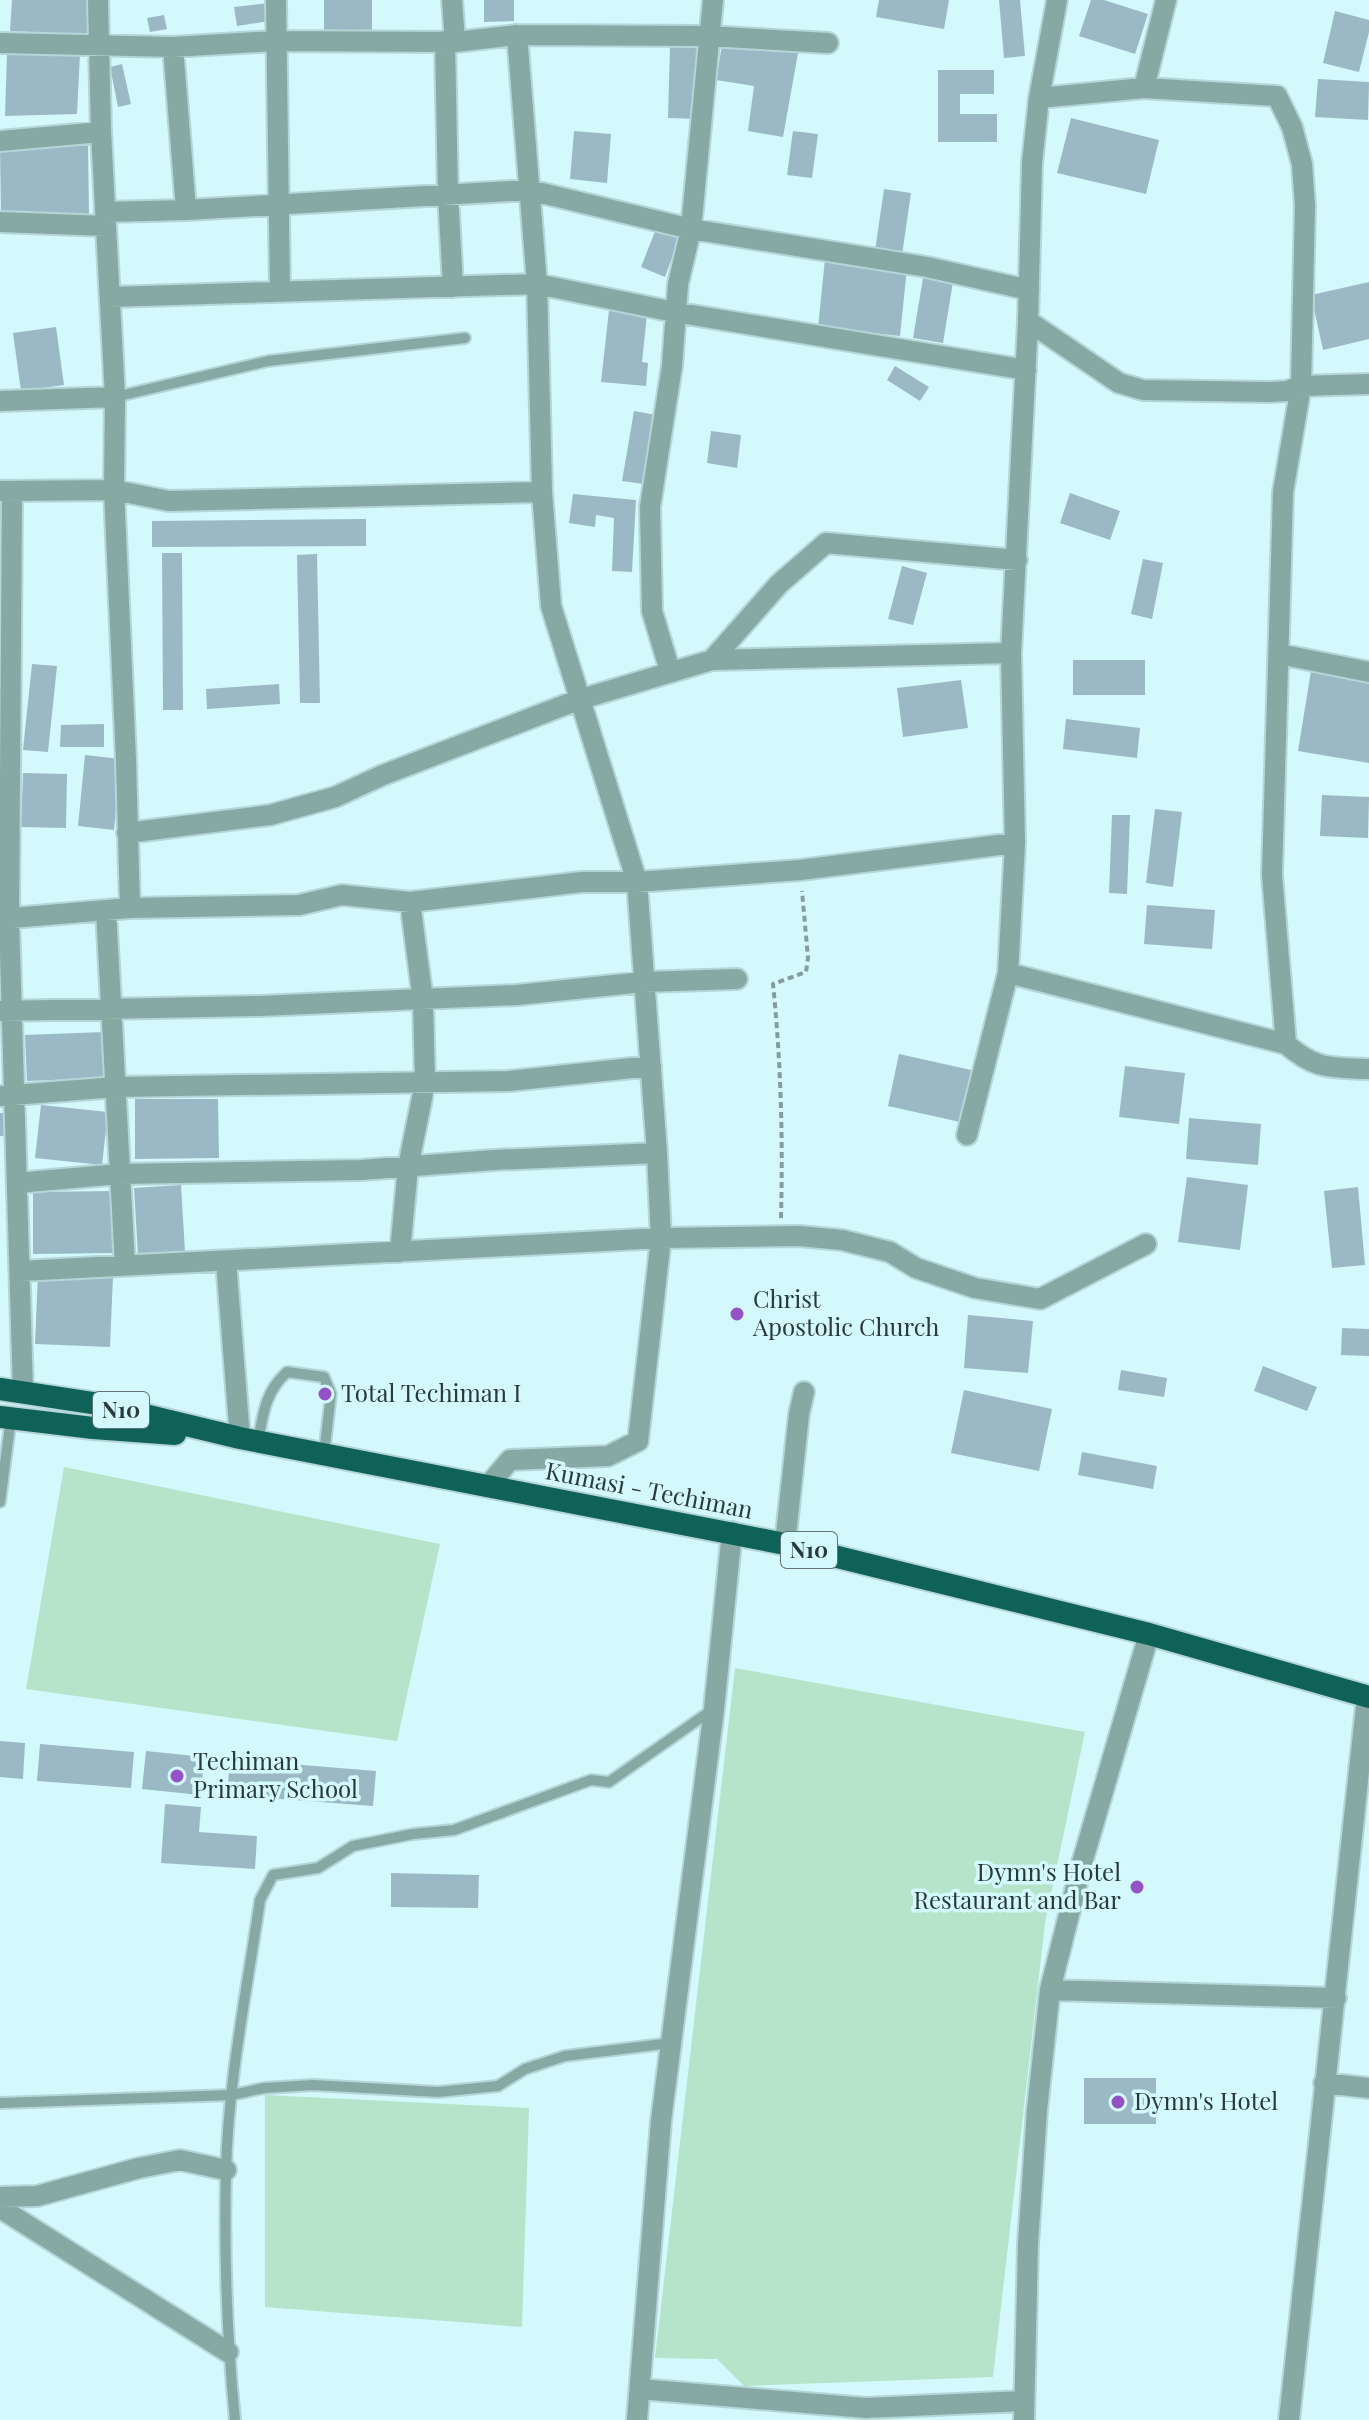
<svg xmlns="http://www.w3.org/2000/svg" width="1369" height="2420" viewBox="0 0 1369 2420" font-family="'Playfair Display',serif">
<rect width="100%" height="100%" fill="#d4f9fc"/>
<!-- green -->
<path fill="#b5e4cb" d="M64,1467L440,1544L397,1741L26,1689Z
M735,1668L1085,1732L1045,1923L993,2377L744,2386L717,2359L655,2358Z
M265,2095L529,2108L522,2327L265,2307Z"/>
<!-- building -->
<path fill="#9ab9c5" d="M12,0H92L91,35L10,31Z
M324,0H372V31H324Z
M484,0H514V21L484,22Z
M879,0H949L944,29L876,17Z
M999,0H1020L1025,56L1004,58Z
M1091,0H1104L1148,14L1135,54L1079,36Z
M268,3L270,21L237,26L234,7Z
M1335,11L1369,20V32L1359,72L1323,63Z
M164,15L167,29L150,32L147,18Z
M723,40L798,53L783,137L748,131L754,86L716,80Z
M670,47L699,48L697,119L668,118Z
M80,54L77,114L5,116L7,55Z
M122,64L131,104L118,107L110,67Z
M938,70H994V94H960V114H997V142H938Z
M1318,79L1369,82L1368,120L1315,117Z
M1071,118L1159,140L1146,194L1057,173Z
M574,131L611,134L607,183L570,179Z
M793,131L818,134L812,178L787,175Z
M88,143L89,214L1,216L0,146Z
M884,189L911,193L902,255L875,251Z
M658,224L681,233L665,277L641,267Z
M825,259L907,268L900,336L818,327Z
M923,278L953,282L943,343L913,338Z
M1369,282V339L1323,350L1311,295Z
M609,310L647,315L642,362L648,363L646,386L601,382Z
M56,327L64,385L21,391L13,333Z
M895,366L929,387L920,401L887,380Z
M634,411L662,416L650,485L622,481Z
M711,431L741,435L737,468L707,463Z
M1070,493L1120,511L1110,540L1060,523Z
M573,494L636,500L632,572L612,571L614,518L596,515L595,527L569,523Z
M366,519V546L152,547V521Z
M162,553H182L183,710H163Z
M317,554L320,703H300L297,555Z
M1143,559L1163,563L1152,619L1131,614Z
M902,566L927,573L913,625L888,619Z
M1073,660H1145V695H1073Z
M32,664L57,666L48,752L23,750Z
M1311,671L1369,681V763L1298,751Z
M961,680L968,728L903,737L897,688Z
M279,684L280,704L207,709L206,689Z
M1066,719L1140,728L1137,758L1063,749Z
M104,724V747H60L61,725Z
M85,755L121,759L114,830L78,826Z
M23,773L67,774L66,828L21,827Z
M1322,795L1369,797L1368,838L1320,836Z
M1155,809L1182,812L1173,887L1146,883Z
M1112,815H1130L1127,894L1109,893Z
M1147,905L1215,910L1212,949L1144,944Z
M104,1032L105,1078L27,1081L25,1035Z
M899,1054L971,1070L960,1122L888,1106Z
M1125,1066L1185,1073L1179,1124L1119,1117Z
M135,1099H218L219,1158L135,1159Z
M41,1105L108,1112L102,1165L35,1158Z
M0,1113H3L4,1136H0Z
M1189,1118L1261,1124L1258,1165L1186,1159Z
M1187,1177L1248,1185L1240,1250L1178,1242Z
M181,1185L185,1252L138,1255L134,1188Z
M1358,1187L1365,1265L1332,1268L1324,1191Z
M116,1191L117,1253L33,1254V1192Z
M38,1273L113,1276L110,1347L35,1344Z
M968,1315L1033,1321L1028,1373L964,1368Z
M1342,1328L1369,1329V1356L1341,1355Z
M1263,1366L1317,1387L1307,1411L1254,1391Z
M1121,1370L1167,1378L1164,1397L1118,1390Z
M964,1390L1052,1409L1039,1471L951,1453Z
M1082,1452L1157,1466L1153,1489L1078,1475Z
M0,1741L25,1743L23,1779L0,1777Z
M40,1744L134,1752L131,1788L37,1781Z
M146,1751L205,1757L200,1795L142,1789Z
M230,1759L376,1771L373,1806L227,1795Z
M165,1804L201,1807L199,1832L257,1836L255,1869L161,1863Z
M391,1873L479,1875L478,1908L391,1907Z
M1084,2078H1156V2124H1084Z"/>
<g fill="none" stroke-linecap="round" stroke-linejoin="round">
<defs>
<path id="service" d="M115,397L268,361L465,338
M258,1442C263,1414 265,1392 287,1372L324,1377L331,1394L324,1454
M0,1502L11,1418
M0,2103L232,2095L264,2088L313,2085L438,2092L498,2086L525,2069L565,2056L671,2043
M235,2420C227,2338 224,2254 226,2171C228,2081 247,1990 260,1900L273,1875L318,1868L353,1846L413,1834L454,1830L591,1780L609,1782L712,1710"/>
<path id="minor" d="M98,0L101,132L115,397L114,490L126,760L130,908
M276,0L280,291
M452,0L455,42
M1057,0L1039,98L1032,163L1028,321L1011,653L1015,843L1008,973L1286,1044C1317,1071 1331,1067 1369,1069
M445,41L448,195L453,287
M0,43L173,47L274,41L455,42L517,35L708,36L828,43
M173,47L186,210
M1144,88L1166,0
M0,141L101,132
M105,212L186,210L529,190L691,229L927,267L1029,290
M0,222L106,226
M110,297L537,284L674,312L1026,370
M1028,321L1119,383L1143,390L1268,392L1287,391L1301,386L1305,206L1302,164L1292,127L1277,96L1144,88L1039,98
M0,401L115,397
M0,491L114,490L169,501L542,492
M12,491L9,919L23,1392
M1279,654L1369,672
M712,660L1011,653
M670,671L652,611L650,507L672,366L678,284L691,229L713,0
M127,833L270,815L335,797L383,775L578,700L712,660L779,584L826,543L1017,560
M106,910L125,1266
M0,919L130,908L299,905L342,895L410,902L582,882H637L800,870L1015,843
M0,1011L260,1006L421,999L517,995L643,982L737,979
M1286,1044L1272,875L1283,492L1301,386L1369,384
M0,1096L116,1087L509,1081L651,1066
M967,1135L1008,973
M17,1183L119,1174L361,1170L494,1160L657,1153
M400,1252L408,1167L425,1083L423,1000L410,902
M226,1261L240,1438
M21,1271L661,1238L799,1236L842,1240L890,1252L916,1268L975,1288L1040,1299L1146,1244
M487,1487L510,1460L608,1456L638,1441L661,1238L657,1153L637,882L551,606L542,492L537,284L517,35
M785,1544L799,1414L804,1392
M1050,1990L1336,1998
M1324,2083L1369,2088
M0,2197L37,2196L139,2168L180,2160L226,2170
M0,2208L228,2352
M640,2389L866,2408L1023,2401
M637,2420L661,2121L714,1709L732,1532
M1024,2420L1028,2244L1037,2110L1050,1990L1082,1863L1149,1634
M1289,2420L1367,1697"/>
<path id="trunk" d="M0,1389L99,1404L240,1438L785,1544L1149,1634L1369,1697
M0,1417L93,1428L175,1434"/>
</defs>
<!-- service casing -->
<use href="#service" stroke="#b5d6d9" stroke-width="14"/>
<!-- minor casing -->
<use href="#minor" stroke="#b5d6d9" stroke-width="24"/>
<!-- trunk casing -->
<use href="#trunk" stroke="#b5d6d9" stroke-width="26"/>
<!-- path -->
<path stroke="#839d9f" stroke-width="4" stroke-dasharray="6 4" stroke-linecap="butt" d="M781,1218C783,1140 781,1062 773,984L806,972L808,958L802,891"/>
<!-- service -->
<use href="#service" stroke="#86aaa3" stroke-width="10"/>
<!-- minor -->
<use href="#minor" stroke="#86aaa3" stroke-width="20"/>
<!-- trunk -->
<use href="#trunk" stroke="#0f6258" stroke-width="22"/>
</g>
<!-- markers -->
<g fill="#9452c7" stroke="#d4f9fc" stroke-width="3">
<circle cx="737" cy="1314" r="8"/>
<circle cx="325" cy="1394" r="8"/>
<circle cx="177" cy="1776" r="8"/>
<circle cx="1137" cy="1887" r="8"/>
<circle cx="1118" cy="2102" r="8"/>
</g>
<g text-anchor="middle" stroke-width="7" stroke-linejoin="round" paint-order="stroke">
<!-- shield labels -->
<g fill="#d4f9fc" stroke="#5d7374" stroke-width="2">
<rect x="93" y="1392" width="56" height="36" rx="6"/>
<rect x="781" y="1532" width="56" height="36" rx="6"/>
</g>
<g font-size="22" font-weight="bold" fill="#2a393a">
<text x="121" y="1418">N10</text>
<text x="809" y="1558">N10</text>
</g>
<!-- poi labels -->
<g font-size="24" fill="#2a393a" stroke="#d4f9fc" text-anchor="start">
<text x="753" y="1308">Christ<tspan x="753" dy="28">Apostolic Church</tspan></text>
<text x="341" y="1402">Total Techiman I</text>
<text x="193" y="1770">Techiman<tspan x="193" dy="28">Primary School</tspan></text>
<text x="1121" y="1881" text-anchor="end">Dymn's Hotel<tspan x="1121" dy="28">Restaurant and Bar</tspan></text>
<text x="1134" y="2110">Dymn's Hotel</text>
</g>
<!-- street labels -->
<g font-size="24" fill="#2a393a" stroke="#d4f9fc">
<text transform="translate(649 1491) rotate(11)" y="8">Kumasi - Techiman</text>
</g>
</g>
</svg>
